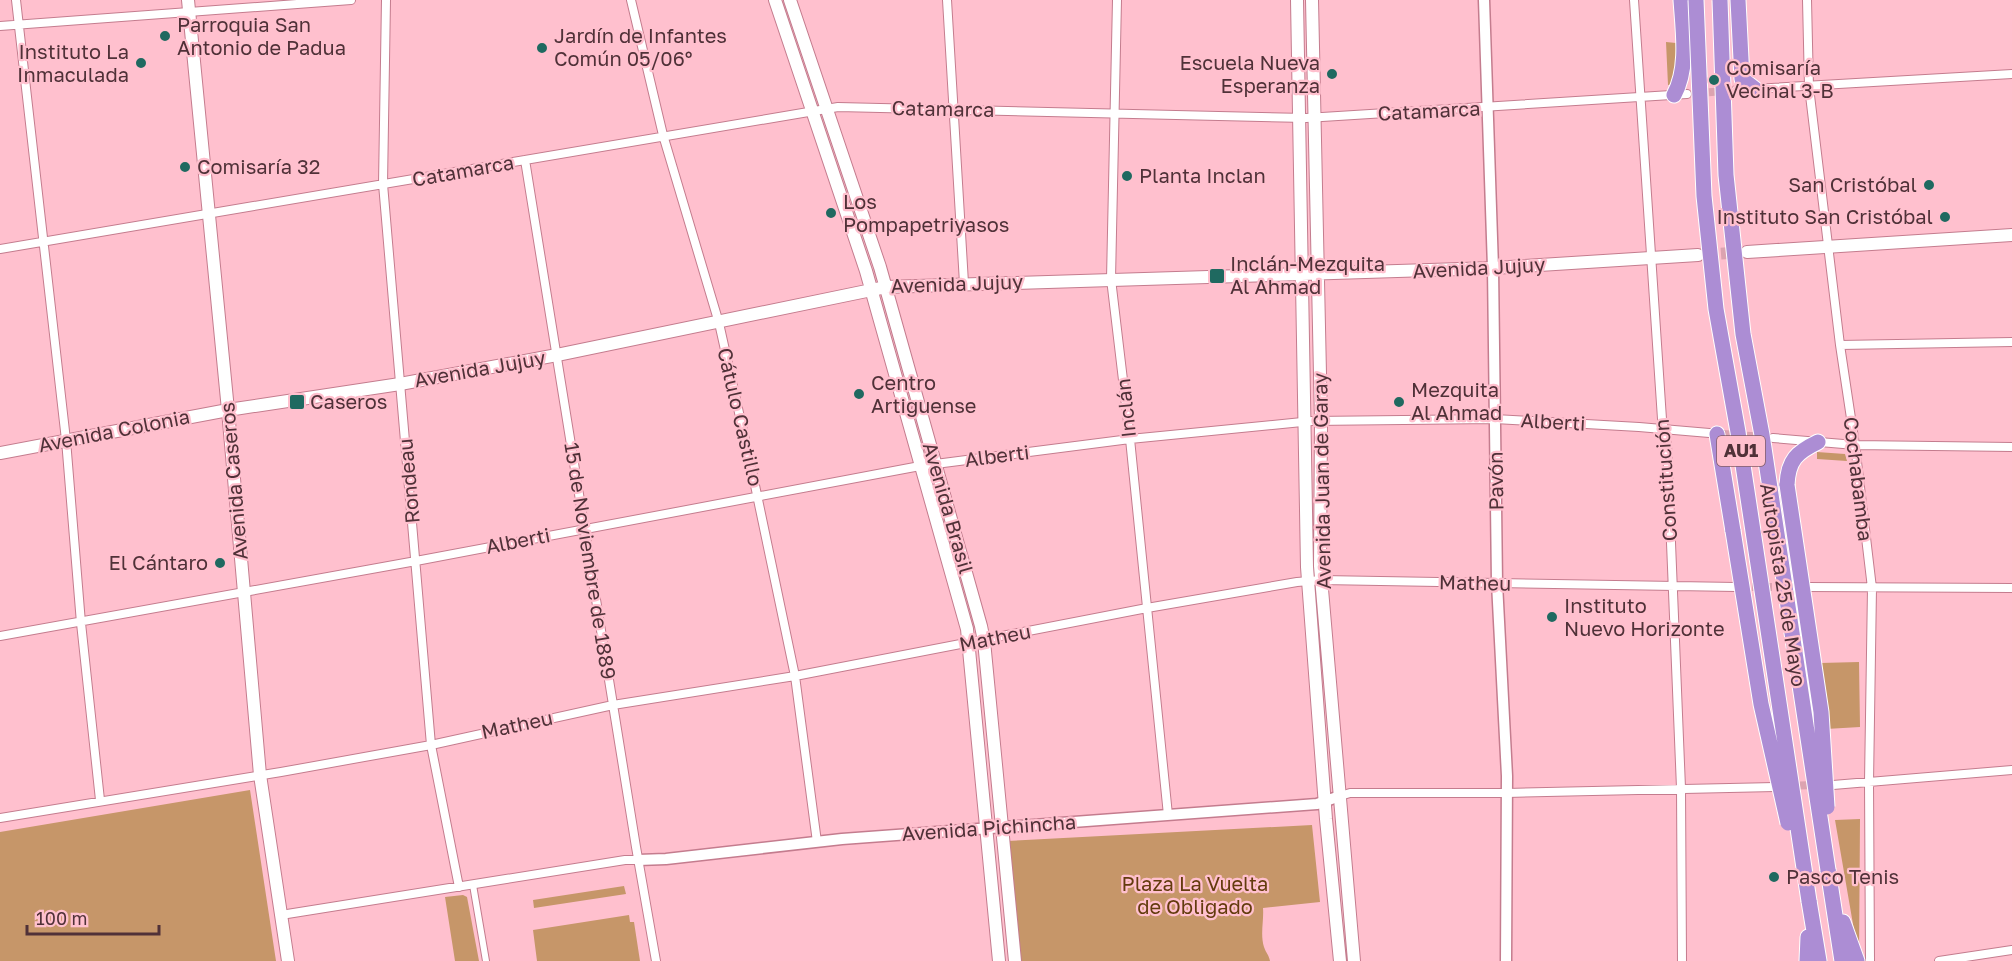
<svg xmlns="http://www.w3.org/2000/svg" width="2012" height="961" viewBox="0 0 2012 961" font-family="'Golos Text',sans-serif">
<rect width="100%" height="100%" fill="#ffc0ce"/>
<!-- green -->
<path fill="#c69669" d="M1666,42L1676,43L1678,72L1673,85H1668Z
M1817,452L1845,454L1847,461L1817,459Z
M1859,662L1860,727L1826,729L1820,663Z
M250,790L276,961H0V832Z
M1860,819L1859,959L1835,820Z
M1312,825L1320,902L1263,908C1264,921 1260,934 1264,947C1266,953 1269,955 1270,961H1021L1007,841Z
M624,886L626,894L534,908L533,900Z
M463,895L467,897L479,961H455L445,897Z
M629,915L630,922H634L640,961H537L533,930Z"/>
<g fill="none" stroke-linecap="round" stroke-linejoin="round">
<!-- minor-tunnel -->
<path stroke="#dca3b0" stroke-width="8" stroke-dasharray="8 4" stroke-linecap="butt" d="M1697,93L1726,91
M1723,434L1764,437
M1740,587H1805
M1788,786L1817,785"/>
<!-- secondary-tunnel -->
<path stroke="#dca3b0" stroke-width="12" stroke-dasharray="12 6" stroke-linecap="butt" d="M1703,255L1742,252"/>
<defs>
<path id="pedestrian" d="M473,885L486,961"/>
<path id="minor" d="M16,0L66,440L81,623L100,800
M386,0L383,184L431,745L459,887
M631,0L663,135L719,323L752,471L795,676L817,842
M947,0L964,283
M1117,0L1111,279L1130,439L1168,815
M1634,0L1662,419L1667,445L1681,788L1682,961
M1807,0L1809,87L1840,345L1855,445L1872,588L1869,782L1870,961
M0,26L351,0
M1736,90L2012,74
M525,160L636,847L656,961
M0,249L838,107L1306,118L1687,94
M1840,345L2012,342
M1773,438L1855,445L2012,447
M1806,587L2012,588
M0,636L416,561L920,466L1130,439L1312,421L1495,419L1639,427L1721,434
M1833,785L2012,770
M1340,796L1350,793H1507L1775,787
M0,818L281,772L431,745L613,705L795,676L1147,608L1297,582L1322,580L1736,587
M281,915L625,860H638
M1939,961L2012,950"/>
<path id="tertiary" d="M1484,0L1493,268L1497,583L1507,776L1506,961
M638,860L666,859L842,839L1317,804L1340,796"/>
<path id="secondary" d="M188,0L228,410L260,775L288,961
M775,0L866,271L967,629L999,961
M790,0L880,267L981,626L984,641L1015,961
M1297,0L1307,567L1326,819L1340,961
M1312,0L1321,421L1320,566L1354,961
M1747,252L2012,235
M0,453L228,410L400,384L557,355L886,287L1493,268L1698,255"/>
<path id="motorway" d="M1738,0L1742,79L1755,89
M1674,95C1689,68 1683,30 1681,0
M1717,434L1733,531
M1787,485C1788,460 1797,452 1818,442
M1828,870L1842,961
M1809,901L1819,961
M1843,922L1857,961
M1807,961L1808,937"/>
</defs>
<!-- pedestrian casing -->
<use href="#pedestrian" stroke="#c47c8e" stroke-width="8"/>
<!-- minor casing -->
<use href="#minor" stroke="#c47c8e" stroke-width="10"/>
<!-- tertiary casing -->
<use href="#tertiary" stroke="#c47c8e" stroke-width="13"/>
<!-- secondary casing -->
<use href="#secondary" stroke="#c47c8e" stroke-width="14"/>
<!-- motorway casing -->
<use href="#motorway" stroke="#fff" stroke-width="17"/>
<!-- pedestrian -->
<use href="#pedestrian" stroke="#fff" stroke-width="6"/>
<!-- minor -->
<use href="#minor" stroke="#fff" stroke-width="8"/>
<!-- tertiary -->
<use href="#tertiary" stroke="#fff" stroke-width="10"/>
<!-- secondary -->
<use href="#secondary" stroke="#fff" stroke-width="12"/>
<!-- motorway -->
<use href="#motorway" stroke="#ac8dd4" stroke-width="15"/>
<defs>
<path id="motorway-bridge" d="M1696,0L1704,196L1716,309L1738,432L1809,901
M1720,0L1726,175L1743,334L1762,435L1828,870
M1787,485L1821,712L1827,807
M1733,531L1761,704L1788,823"/>
</defs>
<!-- motorway-bridge casing -->
<use href="#motorway-bridge" stroke="#fff" stroke-width="17" stroke-linecap="butt"/>
<!-- motorway-bridge -->
<use href="#motorway-bridge" stroke="#ac8dd4" stroke-width="15"/>
</g>
<!-- markers -->
<g fill="#1f6960" stroke="#ffc0ce" stroke-width="2">
<circle cx="165" cy="36" r="6"/>
<circle cx="542" cy="48" r="6"/>
<circle cx="141" cy="63" r="6"/>
<circle cx="1332" cy="74" r="6"/>
<circle cx="1714" cy="80" r="6"/>
<circle cx="185" cy="167" r="6"/>
<circle cx="1127" cy="176" r="6"/>
<circle cx="1929" cy="185" r="6"/>
<circle cx="831" cy="213" r="6"/>
<circle cx="1945" cy="217" r="6"/>
<rect x="1209" y="268" width="16" height="16" rx="3"/>
<circle cx="859" cy="394" r="6"/>
<rect x="289" y="394" width="16" height="16" rx="3"/>
<circle cx="1399" cy="402" r="6"/>
<circle cx="220" cy="563" r="6"/>
<circle cx="1552" cy="617" r="6"/>
<circle cx="1774" cy="877" r="6"/>
</g>
<g text-anchor="middle" stroke-width="4.5" stroke-linejoin="round" paint-order="stroke">
<!-- shield labels -->
<rect fill="#ffc0ce" stroke="#845c65" stroke-width="1.5" x="1717" y="436" width="48" height="30" rx="4.5"/>
<g font-size="18" font-weight="bold" fill="#503138">
<text x="1741" y="457">AU1</text>
</g>
<!-- poi labels -->
<g font-size="20" fill="#503138" stroke="#ffc0ce" text-anchor="start">
<text x="177" y="32">Parroquia San<tspan x="177" dy="23">Antonio de Padua</tspan></text>
<text x="554" y="43">Jardín de Infantes<tspan x="554" dy="23">Común 05/06°</tspan></text>
<text x="129" y="59" text-anchor="end">Instituto La<tspan x="129" dy="23">Inmaculada</tspan></text>
<text x="1320" y="70" text-anchor="end">Escuela Nueva<tspan x="1320" dy="23">Esperanza</tspan></text>
<text x="1726" y="75">Comisaría<tspan x="1726" dy="23">Vecinal 3-B</tspan></text>
<text x="197" y="174">Comisaría 32</text>
<text x="1139" y="183">Planta Inclan</text>
<text x="1917" y="192" text-anchor="end">San Cristóbal</text>
<text x="843" y="209">Los<tspan x="843" dy="23">Pompapetriyasos</tspan></text>
<text x="1933" y="224" text-anchor="end">Instituto San Cristóbal</text>
<text x="1230" y="271">Inclán-Mezquita<tspan x="1230" dy="23">Al Ahmad</tspan></text>
<text x="871" y="390">Centro<tspan x="871" dy="23">Artiguense</tspan></text>
<text x="1411" y="397">Mezquita<tspan x="1411" dy="23">Al Ahmad</tspan></text>
<text x="310" y="409">Caseros</text>
<text x="208" y="570" text-anchor="end">El Cántaro</text>
<text x="1564" y="613">Instituto<tspan x="1564" dy="23">Nuevo Horizonte</tspan></text>
<text x="1786" y="884">Pasco Tenis</text>
</g>
<!-- street labels -->
<g font-size="20" fill="#503138" stroke="#ffc0ce">
<text transform="translate(943 109) rotate(1)" y="7">Catamarca</text>
<text transform="translate(1429 111) rotate(-3)" y="7">Catamarca</text>
<text transform="translate(463 171) rotate(-10)" y="7">Catamarca</text>
<text transform="translate(1479 268) rotate(-3)" y="7">Avenida Jujuy</text>
<text transform="translate(957 284) rotate(-2)" y="7">Avenida Jujuy</text>
<text transform="translate(480 369) rotate(-10)" y="7">Avenida Jujuy</text>
<text transform="translate(1126 408) rotate(-96)" y="7">Inclán</text>
<text transform="translate(740 417) rotate(77)" y="7">Cátulo Castillo</text>
<text transform="translate(1553 422) rotate(3)" y="7">Alberti</text>
<text transform="translate(114 431) rotate(-11)" y="7">Avenida Colonia</text>
<text transform="translate(997 456) rotate(-7)" y="7">Alberti</text>
<text transform="translate(1858 479) rotate(83)" y="7">Cochabamba</text>
<text transform="translate(1666 480) rotate(-94)" y="7">Constitución</text>
<text transform="translate(234 481) rotate(-95)" y="7">Avenida Caseros</text>
<text transform="translate(409 481) rotate(-95)" y="7">Rondeau</text>
<text transform="translate(1322 481) rotate(-91)" y="7">Avenida Juan de Garay</text>
<text transform="translate(1496 481) rotate(-91)" y="7">Pavón</text>
<text transform="translate(948 508) rotate(74)" y="7">Avenida Brasil</text>
<text transform="translate(518 541) rotate(-11)" y="7">Alberti</text>
<text transform="translate(590 561) rotate(81)" y="7">15 de Noviembre de 1889</text>
<text transform="translate(1475 583) rotate(1)" y="7">Matheu</text>
<text transform="translate(1783 585) rotate(81)" y="7">Autopista 25 de Mayo</text>
<text transform="translate(995 638) rotate(-11)" y="7">Matheu</text>
<text transform="translate(517 725) rotate(-12)" y="7">Matheu</text>
<text transform="translate(989 828) rotate(-4)" y="7">Avenida Pichincha</text>
</g>
<!-- park labels -->
<g font-size="20" fill="#633b0d" stroke="#ffc0ce">
<text x="1195" y="891">Plaza La Vuelta<tspan x="1195" dy="23">de Obligado</tspan></text>
</g>
</g>
<!-- scale -->
<path d="M27 925v9h132v-9" fill="none" stroke="#503138" stroke-width="3"/>
<text x="36" y="925" font-size="18" fill="#503138" stroke="#ffc0ce" stroke-width="4.5" paint-order="stroke">100 m</text>
</svg>
